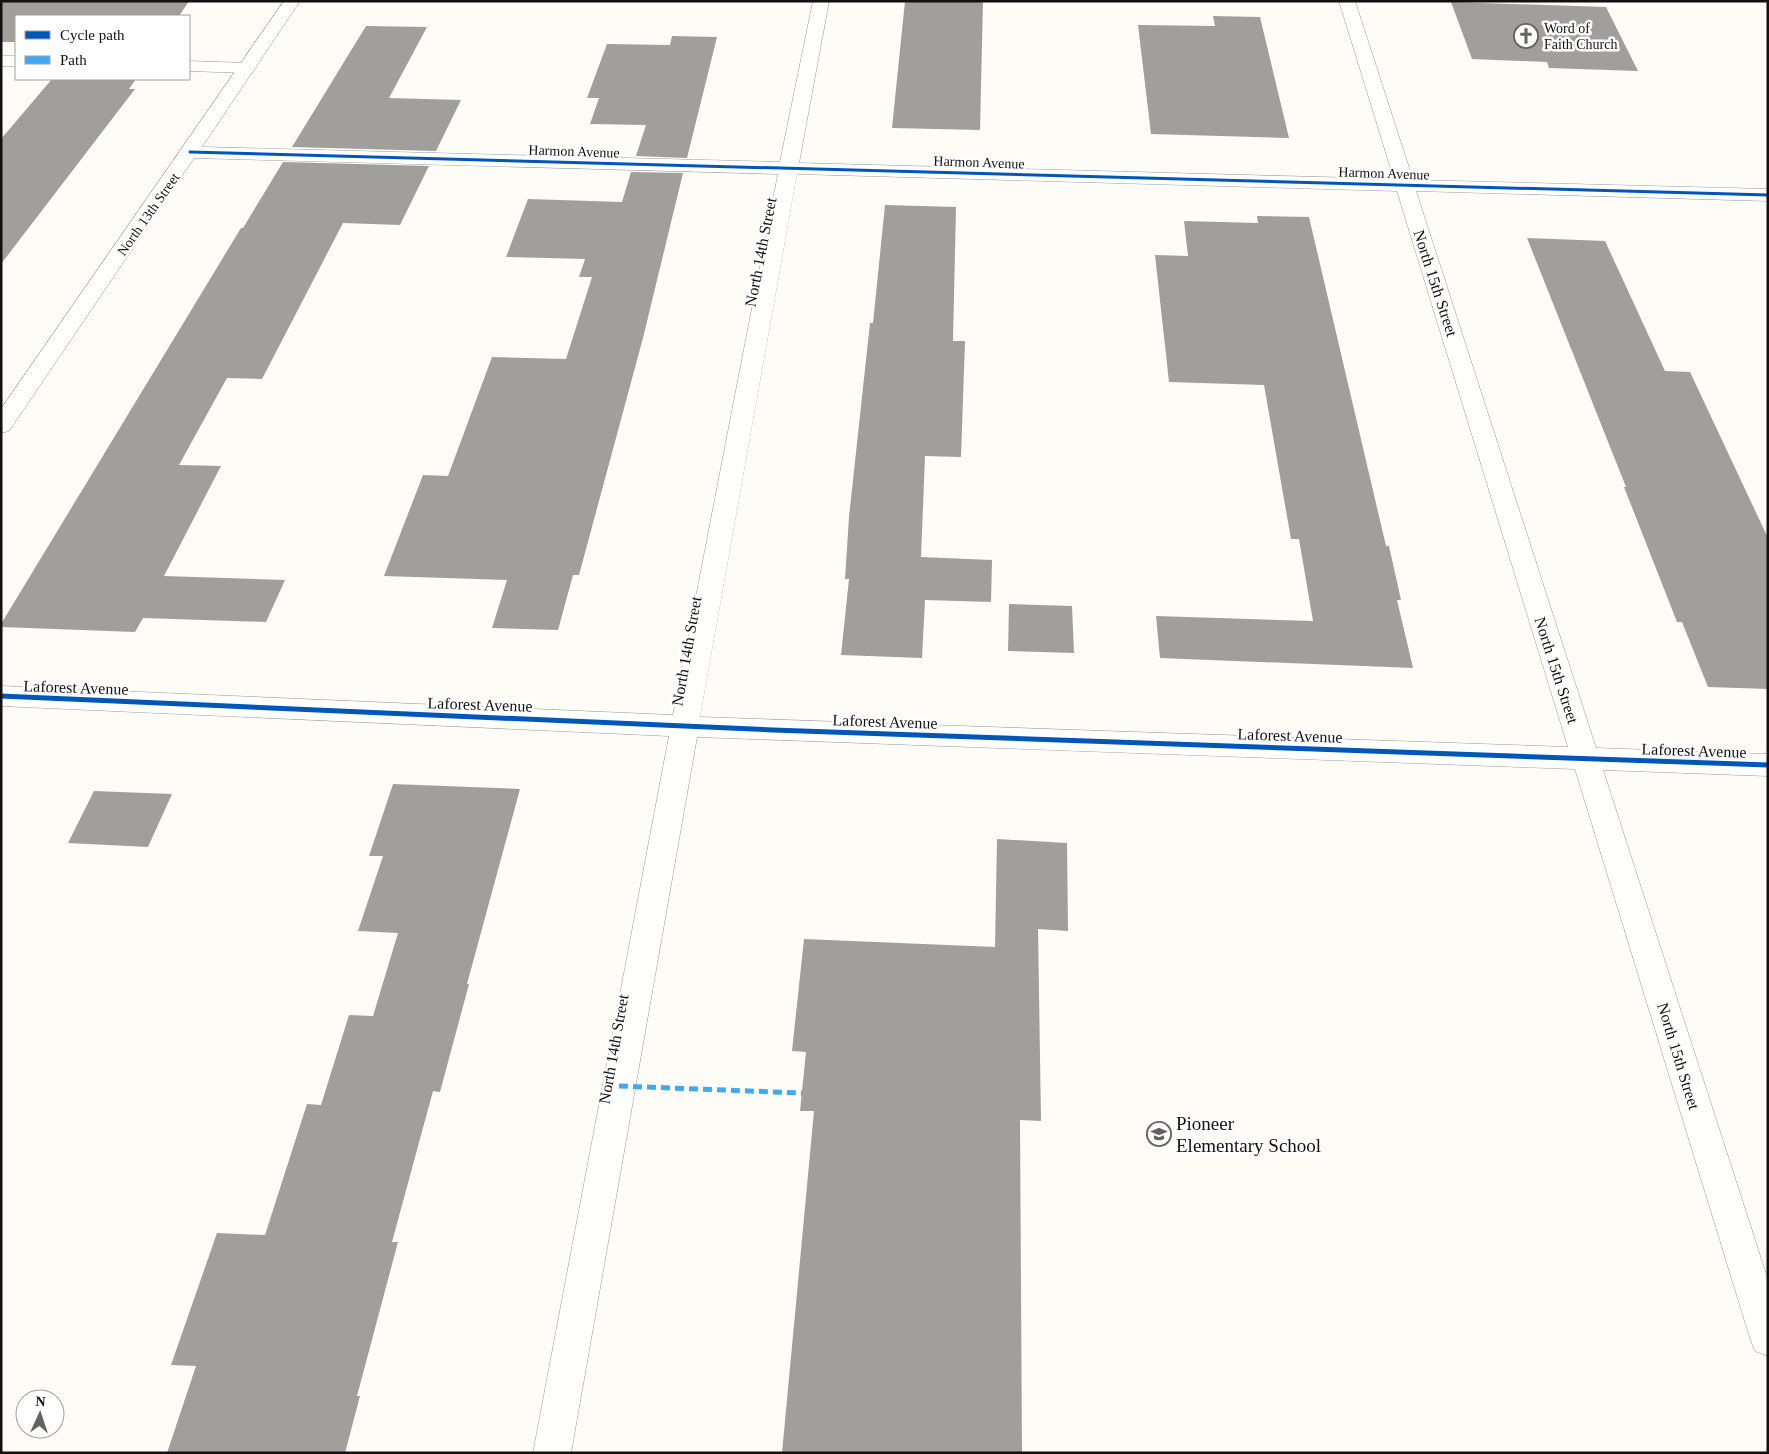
<svg xmlns="http://www.w3.org/2000/svg" width="1769" height="1454" viewBox="0 0 1769 1454" font-family="'Times New Roman',serif">
<rect width="100%" height="100%" fill="#fdfcf7"/>
<!-- building -->
<path fill="#a19f9c" d="M1,1H189L179,16H16V42H1Z
M905,1H983L980,130L892,128Z
M1451,2L1606,7L1638,71L1549,68L1547,62L1472,59Z
M1213,16L1260,17L1289,138L1151,134L1138,25L1215,26Z
M366,26L427,27L389,98L461,100L436,151L292,147Z
M672,36L717,37L687,158L636,156L646,125L590,124L599,98H587L607,44L670,45Z
M52,79H136L129,89H135L1,264V139Z
M283,162L429,166L400,225L343,223L262,379L227,378L179,465L221,466L164,576L285,580L266,622L143,618L135,632L1,627V624L241,228H243Z
M631,172L683,173L643,338L579,575H573L558,630L492,628L507,580L384,576L423,475L448,476L492,357L566,359L592,277H579L585,259L506,257L528,199L622,202Z
M885,205L956,207L953,341H965L961,457L925,456L921,557L992,560L991,602L925,600L922,658L841,655L849,579H845L849,517L870,323H873Z
M1257,216L1309,217L1386,546H1389L1401,600H1397L1413,668L1160,658L1156,616L1313,621L1299,539H1291L1264,385L1169,382L1155,255L1188,256L1184,221L1258,223Z
M1527,238L1605,241L1665,371L1690,372L1768,538V689L1708,687L1682,622H1677L1624,487H1626Z
M1009,604L1072,606L1074,653L1008,651Z
M393,784L520,789L467,984H469L440,1092L433,1091L392,1242H398L357,1396H360L345,1453H167L196,1366L171,1365L217,1233L265,1235L307,1104L321,1105L349,1015L373,1016L398,933L358,931L383,856H369Z
M94,791L172,794L148,847L68,843Z
M997,839L1067,843L1068,931L1038,929L1041,1121L1020,1120L1022,1453H782L814,1111H800L806,1052L792,1051L804,939L995,947Z"/>
<g fill="none" stroke-linecap="round" stroke-linejoin="round">
<defs>
<path id="service" d="M1,56H16V66H1Z
M189,61L247,63L253,64L256,68L253,72L247,73L189,71Z"/>
<path id="minor" d="M284,1H300L202,147L780,162L813,1H829L799,163L1394,179L1339,1H1355L1413,180L1768,189V201L1416,191L1596,748L1768,754V776L1603,770L1768,1280V1356L1755,1351L1750,1338L1575,769L697,737L571,1453H533L669,736L1,706V686L673,715L778,174L194,158L9,431L1,433V409ZM797,174L1397,191L1568,747L700,717Z"/>
</defs>
<!-- service casing -->
<use href="#service" stroke="#979795" stroke-width="1"/>
<!-- minor casing -->
<use href="#minor" stroke="#979795" stroke-width="1"/>
<!-- service -->
<use href="#service" fill="#fffffe" fill-rule="evenodd"/>
<!-- minor -->
<use href="#minor" fill="#fffffe" fill-rule="evenodd"/>
<!-- quiet -->
<path stroke="#3fa9f5" stroke-width="5" stroke-dasharray="9 5" stroke-linecap="butt" d="M619,1086L802,1093"/>
<defs>
<path id="cycleway-far1" d="M190,152L1768,195"/>
<path id="cycleway" d="M1,696L773,730L1768,765"/>
</defs>
<!-- cycleway-far1 casing -->
<use href="#cycleway-far1" stroke="#fff" stroke-width="5"/>
<!-- cycleway casing -->
<use href="#cycleway" stroke="#fff" stroke-width="8"/>
<!-- cycleway-far1 -->
<use href="#cycleway-far1" stroke="#0057b8" stroke-width="3"/>
<!-- cycleway -->
<use href="#cycleway" stroke="#0057b8" stroke-width="5"/>
</g>
<!-- icons -->
<defs>
<symbol id="church-ring" viewBox="-11 -11 22 22"><circle r="9.5" fill="#fff" stroke="#646362" stroke-width="1.5"/><path d="M-1.2-6h2.4v3.5h3.3v2.4h-3.3V6h-2.4V-.1h-3.3v-2.4h3.3Z" fill="#646362"/></symbol>
<symbol id="school-ring" viewBox="-11 -11 22 22"><circle r="9.5" fill="#fff" stroke="#646362" stroke-width="1.5"/><path d="M0-5L7-2L0 1L-7-2ZM-4 1L0 2.5L4 1V4Q0 6-4 4Z" fill="#646362"/></symbol>
</defs>
<g fill-rule="evenodd">
<use href="#church-ring" x="1512" y="22" width="28" height="28"/>
<use href="#school-ring" x="1145" y="1120" width="28" height="28"/>
</g>
<g text-anchor="middle" stroke-width="5" stroke-linejoin="round" paint-order="stroke">
<!-- far-poi labels -->
<g font-size="14" fill="#111" stroke="#fff" text-anchor="start">
<text x="1544" y="33">Word of<tspan x="1544" dy="16">Faith Church</tspan></text>
</g>
<!-- far-street labels -->
<g font-size="14" fill="#111" stroke="#fff">
<text transform="translate(574 151) rotate(2)" y="5">Harmon Avenue</text>
<text transform="translate(979 162) rotate(2)" y="5">Harmon Avenue</text>
<text transform="translate(1384 173) rotate(2)" y="5">Harmon Avenue</text>
<text transform="translate(148 214) rotate(-55)" y="5">North 13th Street</text>
</g>
<!-- street labels -->
<g font-size="16" fill="#111" stroke="#fff">
<text transform="translate(760 252) rotate(-79)" y="6">North 14th Street</text>
<text transform="translate(1436 283) rotate(72)" y="6">North 15th Street</text>
<text transform="translate(686 651) rotate(-80)" y="6">North 14th Street</text>
<text transform="translate(1557 670) rotate(72)" y="6">North 15th Street</text>
<text transform="translate(76 687) rotate(2)" y="6">Laforest Avenue</text>
<text transform="translate(480 704) rotate(2)" y="6">Laforest Avenue</text>
<text transform="translate(885 721) rotate(2)" y="6">Laforest Avenue</text>
<text transform="translate(1290 735) rotate(2)" y="6">Laforest Avenue</text>
<text transform="translate(1694 750) rotate(2)" y="6">Laforest Avenue</text>
<text transform="translate(613 1049) rotate(-80)" y="6">North 14th Street</text>
<text transform="translate(1679 1056) rotate(73)" y="6">North 15th Street</text>
</g>
<!-- near-poi labels -->
<g font-size="19" fill="#111" stroke="#fff" text-anchor="start">
<text x="1176" y="1130">Pioneer<tspan x="1176" dy="22">Elementary School</tspan></text>
</g>
</g>
<!-- border -->
<rect width="1769" height="1454" fill="none" stroke="#111111" stroke-width="5"/>
<!-- legend -->
<rect x="15" y="15" width="175" height="65" fill="#ffffff" stroke="#a0a0a0"/>
<rect x="25" y="31" width="25" height="8" fill="#0057b8" stroke="#a0a0a0"/>
<text x="60" y="40" font-size="15" fill="#111111">Cycle path</text>
<rect x="25" y="56" width="25" height="8" fill="#3fa9f5" stroke="#a0a0a0"/>
<text x="60" y="65" font-size="15" fill="#111111">Path</text>
<!-- north arrow -->
<g transform="translate(40 1414) rotate(3)"><circle r="24" fill="#ffffff" stroke="#a0a0a0"/>
<path d="M0-4L9 19L0 12L-9 19Z" fill="#646362"/>
<text y="-8" font-size="14" font-weight="bold" text-anchor="middle" fill="#111111">N</text>
</g>
</svg>
